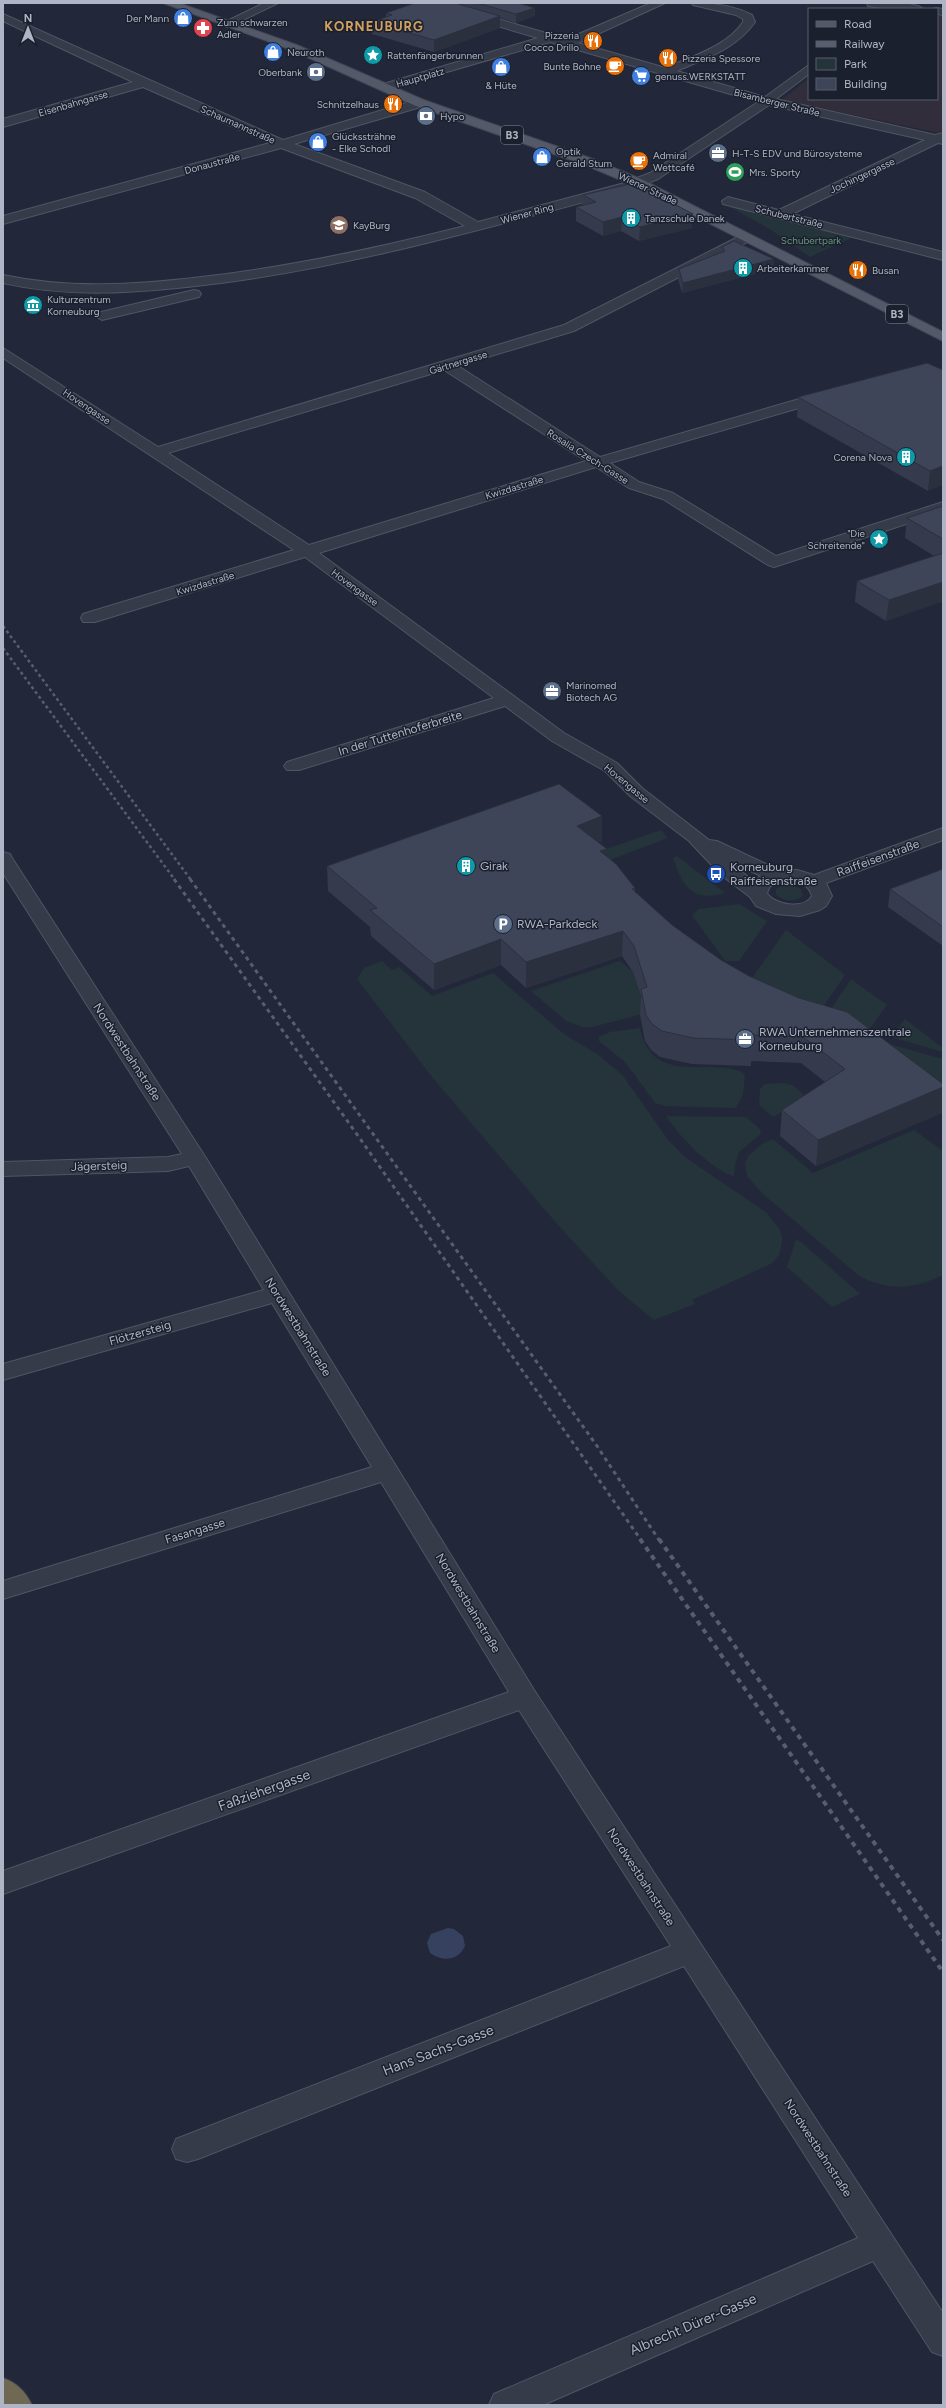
<svg xmlns="http://www.w3.org/2000/svg" width="946" height="2408" viewBox="0 0 946 2408" font-family="Figtree,sans-serif">
<rect width="100%" height="100%" fill="#222839"/>
<!-- medical -->
<path fill="#312d3a" d="M937,16H943V130L939,133L782,100L809,78V99H937Z"/>
<!-- green -->
<path fill="#24343a" d="M721,202L853,237L810,257L768,228Z
M661,830L668,838L601,863L595,853Z
M677,856L725,893C691,902 683,887 673,858Z
M791,885L801,889L803,896C795,902 784,902 776,895V889L782,886Z
M739,904L767,921L739,961H725L692,915L699,909Z
M786,930L845,975L819,1013L752,978Z
M382,961L392,970L399,967L432,996L493,973L564,1034L600,1056L623,1076L669,1141L685,1157L767,1213L780,1230L782,1239L780,1253L773,1263L692,1300L695,1304L654,1320L618,1290L558,1225L432,1077L357,979L364,968Z
M620,961L633,972L646,1013L592,1027H582L566,1021L531,991Z
M851,979L887,1005L867,1032L826,1016Z
M905,1019L943,1048V1052L891,1037Z
M640,1028C652,1085 704,1059 740,1071L745,1075L743,1094L736,1108L665,1106L655,1103L626,1063L599,1041V1037L610,1032Z
M889,1044L943,1059V1097Z
M784,1083L794,1086L804,1095L802,1101L773,1117L759,1105L760,1089L765,1084Z
M666,1116L746,1117L760,1129L761,1134L739,1152L735,1165L734,1177C707,1165 683,1141 666,1116Z
M914,1130L943,1151V1275C914,1289 887,1292 858,1275L763,1194L747,1176L745,1163L749,1155L762,1144L773,1139L813,1173Z
M796,1240L800,1241L860,1294L832,1307L787,1267Z"/>
<!-- water -->
<path fill="#364160" d="M448,1928L454,1929L463,1936L465,1946C458,1961 443,1962 430,1953L427,1943L431,1934Z"/>
<g fill="none" stroke-linecap="round" stroke-linejoin="round">
<defs>
<path id="minor" d="M264,3H278L231,26L227,27L221,24Z
M425,3H442L567,39L651,3H665L578,43L666,68C692,56 726,47 743,22V19L736,15L693,5L692,3C712,3 733,5 752,15L755,22C736,49 706,58 677,71L765,97L809,65V74L776,99L935,135L943,133V144L938,143L792,214L943,252V260L723,204L722,201L728,197L779,210L925,140L769,105L658,179L629,190C489,227 349,268 204,285C136,293 70,298 3,283V275C69,289 134,285 201,277C290,267 378,248 465,226L415,198L281,148L3,224V216L270,143L143,87L3,127V119L133,82L3,21V14L283,140L416,100H424L426,103L424,106L294,144L425,192L478,222L621,184L650,173L758,102L550,42L388,89H380L378,87L380,85L538,38L426,5Z
M867,3C878,3 916,1 923,9H887L868,6Z
M937,8L943,9V15L937,14V9H933Z
M746,233L753,237L751,240L574,331L458,366L600,457L820,393H830L832,396L830,399L610,463L639,482L673,493L776,556L943,502V512L774,567L768,565L663,499L629,488L596,467L319,553L564,733L617,763L642,788L709,840L717,841L781,871L797,870L814,875L943,828V840L826,883L832,896L826,906L820,910L800,916L776,914L756,906L750,897L721,875L689,841L630,796L605,771L552,741L505,706L299,770H287L284,766L287,762L494,698L305,557L95,622H83L81,618L83,614L294,550L3,358V348L158,447L564,325ZM444,370L586,461L309,545L168,453ZM729,861L761,876L753,881ZM787,881C800,882 808,883 812,896C804,910 774,905 767,893L770,886Z
M194,290L199,291L201,294L199,297L102,320L95,316L97,313Z
M3,852L10,854L12,858L206,1158L534,1690L943,2313V2356L932,2352L873,2261L543,2405H489L494,2394L858,2238L684,1966L198,2159L187,2162L176,2159L172,2149L176,2139L671,1946L519,1710L3,1894V1871L509,1692L381,1482L3,1599V1581L372,1467L272,1303L3,1380V1364L264,1290L189,1166L168,1171L3,1176V1162L168,1157L182,1154L3,873Z"/>
<path id="major" d="M163,3H179L297,45L424,100L593,159L643,180L943,332V341L635,186L585,165L416,106L289,49Z"/>
<path id="highway" d="M3,2378C17,2383 25,2391 32,2405H3Z"/>
</defs>
<!-- minor casing -->
<use href="#minor" stroke="#505564" stroke-width="2"/>
<!-- major casing -->
<use href="#major" stroke="#3f4452" stroke-width="2"/>
<!-- highway casing -->
<use href="#highway" stroke="#3d4251" stroke-width="2"/>
<!-- minor -->
<use href="#minor" fill="#353b49" fill-rule="evenodd"/>
<!-- major -->
<use href="#major" fill="#535969" fill-rule="evenodd"/>
<!-- highway -->
<use href="#highway" fill="#6f6852" fill-rule="evenodd"/>
<!-- rail-far2 -->
<path stroke="#575e70" stroke-width="2.5" stroke-dasharray="3 3" stroke-linecap="butt" d="M3,626L191,880
M3,648L175,880"/>
<!-- rail-far1 -->
<path stroke="#575e70" stroke-width="3" stroke-dasharray="4 4" stroke-linecap="butt" d="M174,879L361,1140L641,1540
M190,879L597,1446L659,1540"/>
<!-- rail -->
<path stroke="#575e70" stroke-width="4" stroke-dasharray="5 5" stroke-linecap="butt" d="M640,1539L943,1972
M659,1539L943,1940"/>
</g>
<!-- wall -->
<path fill="#353b4d" d="M415,3H518L535,16L516,23L500,18V28L434,52L372,34V22L386,17V13Z
M583,195L692,228L639,241L621,231L603,236L576,221V207L582,205Z
M722,247L774,269L682,293L678,279L679,269L722,253Z
M943,370L928,491L797,417L798,397Z
M943,506V601L886,621L855,602L857,581L934,556L905,538L907,518Z
M602,816V841L599,842L607,857L635,888V892L672,925L721,960L942,1113L816,1166L780,1136L782,1110L825,1082L801,1063L751,1061V1066L692,1064L660,1057L651,1050L645,1041L640,1015L641,996L633,972L622,956L526,988L501,965L434,990L371,936L370,927L328,891L327,866Z
M943,869V946L888,907L890,889Z"/>
<!-- shaded-wall -->
<path fill="#2b303e" d="M535,8V16L516,23V14Z
M500,16V28L434,52V40Z
M693,214L692,228L639,241L640,227Z
M622,217L621,231L603,236V222Z
M774,259V269L682,293L683,283Z
M943,466V485L928,491L930,471Z
M943,582V601L886,621L889,600Z
M602,816V841L576,851L577,826Z
M607,849L606,874L600,851Z
M623,931L622,956L526,988V962Z
M501,939V965L434,990V964Z
M943,1087V1107L942,1113L816,1166L818,1140Z"/>
<!-- building -->
<path fill="#3e4559" stroke="#2b303e" d="M415,3H455L500,16L434,40L372,22L392,15L386,13Z
M477,3H518L535,8L516,14Z
M634,183L693,214L640,227L622,217L603,222L576,207L596,202L583,195Z
M734,241L774,259L683,283L679,269L725,251L722,247Z
M927,363L943,370V466L930,471L798,397Z
M943,506V539L907,518Z
M943,553V582L889,600L857,581Z
M559,784L602,816L577,826L607,849L600,851L616,864L635,888L632,889L672,925L721,960L749,976L799,998L847,1012L943,1084V1087L818,1140L782,1110L845,1069L803,1037L753,1035V1040L693,1038L662,1031L652,1024L646,1015L641,989L647,987L634,946L623,931L526,962L501,939L434,964L370,910L377,908L327,866Z
M943,869V927L890,889Z"/>
<!-- icons -->
<defs>
<symbol id="shop-disc" viewBox="-11 -11 22 22"><circle r="9.5" fill="#3f7fe0" stroke="#1b202e"/><path d="M-5-2.5h2.3a2.7 3.5 0 0 1 5.4 0H5L5.5 6h-11ZM-1.5-2.5h3a1.5 2.3 0 0 0-3 0Z" fill="#fff"/></symbol>
<symbol id="pharmacy-disc" viewBox="-11 -11 22 22"><circle r="9.5" fill="#e0444e" stroke="#1b202e"/><path d="M-2-6h4v4h4v4h-4v4h-4v-4h-4v-4h4Z" fill="#fff"/></symbol>
<symbol id="restaurant-disc" viewBox="-11 -11 22 22"><circle r="9.5" fill="#e8710a" stroke="#1b202e"/><path d="M-5-6h1v4h1v-4h1v4h1v-4h1v5L-1.5 .5V6h-2V.5L-5-1ZM5-6V6H3V1.5H1.5Q1.5-4 5-6Z" fill="#fff"/></symbol>
<symbol id="sight-disc" viewBox="-11 -11 22 22"><circle r="9.5" fill="#0f9aa8" stroke="#1b202e"/><path d="M0-6L1.8-2.2L6-1.7L2.9 1.2L3.7 5.4L0 3.3L-3.7 5.4L-2.9 1.2L-6-1.7L-1.8-2.2Z" fill="#fff"/></symbol>
<symbol id="cafe-disc" viewBox="-11 -11 22 22"><circle r="9.5" fill="#e8710a" stroke="#1b202e"/><path d="M-5.5-4.5H6V0H3Q3 3.5 0 3.5H-2.5Q-5.5 3.5-5.5 0ZM3-3.2v2h1.7v-2ZM-6 4.5H4V6H-6Z" fill="#fff"/></symbol>
<symbol id="bank-disc" viewBox="-11 -11 22 22"><circle r="9.5" fill="#5c6f8a" stroke="#1b202e"/><path d="M-6-4H6V4H-6ZM0-2.3a2.3 2.3 0 1 0 0 4.6a2.3 2.3 0 1 0 0-4.6Z" fill="#fff"/></symbol>
<symbol id="supermarket-disc" viewBox="-11 -11 22 22"><circle r="9.5" fill="#3f7fe0" stroke="#1b202e"/><path d="M-6-5.5h2.5l.6 2H6L4.5 2H-2.5L-4.4-4H-6ZM-1.5 3.2a1.3 1.3 0 1 0 .1 0ZM3 3.2a1.3 1.3 0 1 0 .1 0Z" fill="#fff"/></symbol>
<symbol id="office-disc" viewBox="-11 -11 22 22"><circle r="9.5" fill="#5c6f8a" stroke="#1b202e"/><path d="M-6-3h4V-5.5h4V-3h4V5H-6ZM-1-4.5V-3h2v-1.5ZM-6 0V1H6V0Z" fill="#fff"/></symbol>
<symbol id="stadium-disc" viewBox="-11 -11 22 22"><circle r="9.5" fill="#2e9e5b" stroke="#1b202e"/><path d="M0-5a6.5 5 0 1 0 0 10a6.5 5 0 1 0 0-10ZM-3.5-1.8h7v3.6h-7Z" fill="#fff"/></symbol>
<symbol id="building-disc" viewBox="-11 -11 22 22"><circle r="9.5" fill="#0f9aa8" stroke="#1b202e"/><path d="M-4-6H4V6H1V3H-1V6H-4ZM-2.5-4.3h1.7v1.8h-1.7ZM.8-4.3h1.7v1.8H.8ZM-2.5-1h1.7V.8h-1.7ZM.8-1h1.7V.8H.8Z" fill="#fff"/></symbol>
<symbol id="school-disc" viewBox="-11 -11 22 22"><circle r="9.5" fill="#8d6e63" stroke="#1b202e"/><path d="M0-5L7-2L0 1L-7-2ZM-4 1L0 2.5L4 1V4Q0 6-4 4Z" fill="#fff"/></symbol>
<symbol id="museum-disc" viewBox="-11 -11 22 22"><circle r="9.5" fill="#0f9aa8" stroke="#1b202e"/><path d="M0-6L6-3V-2H-6V-3ZM-5-1h2V3h-2ZM-1-1h2V3h-2ZM3-1h2V3H3ZM-6 4H6V6H-6Z" fill="#fff"/></symbol>
<symbol id="bus-disc" viewBox="-11 -11 22 22"><circle r="9.5" fill="#1a4fb4" stroke="#1b202e"/><path d="M-5-6H5V4H4V6H2V4H-2V6H-4V4H-5ZM-3.5-4V0h7V-4ZM-3.5 1.2v1.5H-2V1.2ZM2 1.2v1.5H3.5V1.2Z" fill="#fff"/></symbol>
<symbol id="parking-disc" viewBox="-11 -11 22 22"><circle r="9.5" fill="#5c6f8a" stroke="#1b202e"/><path d="M-3.5-5.5H1a3.5 3.5 0 0 1 0 7H-1V5.5H-3.5ZM-1-3.4V-.6H.8a1.4 1.4 0 0 0 0-2.8Z" fill="#fff"/></symbol>
</defs>
<g fill-rule="evenodd">
<use href="#shop-disc" x="172" y="7" width="22" height="22"/>
<use href="#pharmacy-disc" x="192" y="17" width="22" height="22"/>
<use href="#restaurant-disc" x="582" y="30" width="22" height="22"/>
<use href="#shop-disc" x="262" y="41" width="22" height="22"/>
<use href="#sight-disc" x="362" y="44" width="22" height="22"/>
<use href="#restaurant-disc" x="657" y="47" width="22" height="22"/>
<use href="#cafe-disc" x="604" y="55" width="22" height="22"/>
<use href="#shop-disc" x="490" y="56" width="22" height="22"/>
<use href="#bank-disc" x="305" y="61" width="22" height="22"/>
<use href="#supermarket-disc" x="630" y="65" width="22" height="22"/>
<use href="#restaurant-disc" x="382" y="93" width="22" height="22"/>
<use href="#bank-disc" x="415" y="105" width="22" height="22"/>
<use href="#shop-disc" x="307" y="131" width="22" height="22"/>
<use href="#office-disc" x="707" y="142" width="22" height="22"/>
<use href="#shop-disc" x="531" y="146" width="22" height="22"/>
<use href="#cafe-disc" x="628" y="150" width="22" height="22"/>
<use href="#stadium-disc" x="724" y="161" width="22" height="22"/>
<use href="#building-disc" x="620" y="207" width="22" height="22"/>
<use href="#school-disc" x="328" y="214" width="22" height="22"/>
<use href="#building-disc" x="732" y="257" width="22" height="22"/>
<use href="#restaurant-disc" x="847" y="259" width="22" height="22"/>
<use href="#museum-disc" x="22" y="294" width="22" height="22"/>
<use href="#building-disc" x="895" y="446" width="22" height="22"/>
<use href="#sight-disc" x="868" y="528" width="22" height="22"/>
<use href="#office-disc" x="541" y="680" width="22" height="22"/>
<use href="#building-disc" x="455" y="855" width="22" height="22"/>
<use href="#bus-disc" x="705" y="863" width="22" height="22"/>
<use href="#parking-disc" x="492" y="913" width="22" height="22"/>
<use href="#office-disc" x="734" y="1028" width="22" height="22"/>
</g>
<g text-anchor="middle" stroke-width="3" stroke-linejoin="round" paint-order="stroke">
<!-- far-poi labels -->
<g font-size="10" fill="#b0b5c5" stroke="#1b202e" text-anchor="start">
<text x="169" y="22" text-anchor="end">Der Mann</text>
<text x="217" y="26">Zum schwarzen<tspan x="217" dy="12">Adler</tspan></text>
<text x="579" y="39" text-anchor="end">Pizzeria<tspan x="579" dy="12">Cocco Drillo</tspan></text>
<text x="287" y="56">Neuroth</text>
<text x="387" y="59">Rattenfängerbrunnen</text>
<text x="682" y="62">Pizzeria Spessore</text>
<text x="601" y="70" text-anchor="end">Bunte Bohne</text>
<text x="302" y="76" text-anchor="end">Oberbank</text>
<text x="655" y="80">genuss.WERKSTATT</text>
<text x="501" y="89" text-anchor="middle">&amp; Hüte</text>
<text x="379" y="108" text-anchor="end">Schnitzelhaus</text>
<text x="440" y="120">Hypo</text>
<text x="332" y="140">Glückssträhne<tspan x="332" dy="12">- Elke Schodl</tspan></text>
<text x="556" y="155">Optik<tspan x="556" dy="12">Gerald Stum</tspan></text>
<text x="732" y="157">H-T-S EDV und Bürosysteme</text>
<text x="653" y="159">Admiral<tspan x="653" dy="12">Wettcafé</tspan></text>
<text x="749" y="176">Mrs. Sporty</text>
<text x="645" y="222">Tanzschule Danek</text>
<text x="353" y="229">KayBurg</text>
<text x="757" y="272">Arbeiterkammer</text>
<text x="872" y="274">Busan</text>
<text x="47" y="303">Kulturzentrum<tspan x="47" dy="12">Korneuburg</tspan></text>
<text x="892" y="461" text-anchor="end">Corena Nova</text>
<text x="865" y="537" text-anchor="end">"Die<tspan x="865" dy="12">Schreitende"</tspan></text>
<text x="566" y="689">Marinomed<tspan x="566" dy="12">Biotech AG</tspan></text>
</g>
<!-- far-street labels -->
<g font-size="10" fill="#b0b5c5" stroke="#1b202e">
<text transform="translate(420 77) rotate(-16)" y="4">Hauptplatz</text>
<text transform="translate(777 102) rotate(14)" y="4">Bisamberger Straße</text>
<text transform="translate(73 103) rotate(-16)" y="4">Eisenbahngasse</text>
<text transform="translate(238 124) rotate(24)" y="4">Schaumannstraße</text>
<text transform="translate(212 163) rotate(-15)" y="4">Donaustraße</text>
<text transform="translate(862 175) rotate(-25)" y="4">Jochingergasse</text>
<text transform="translate(648 188) rotate(25)" y="4">Wiener Straße</text>
<text transform="translate(527 213) rotate(-15)" y="4">Wiener Ring</text>
<text transform="translate(789 216) rotate(14)" y="4">Schubertstraße</text>
<text transform="translate(458 362) rotate(-17)" y="4">Gärtnergasse</text>
<text transform="translate(87 406) rotate(34)" y="4">Hovengasse</text>
<text transform="translate(588 456) rotate(32)" y="4">Rosalia Czech-Gasse</text>
<text transform="translate(514 487) rotate(-17)" y="4">Kwizdastraße</text>
<text transform="translate(205 583) rotate(-17)" y="4">Kwizdastraße</text>
<text transform="translate(355 587) rotate(36)" y="4">Hovengasse</text>
<text transform="translate(627 783) rotate(40)" y="4">Hovengasse</text>
</g>
<!-- far-park labels -->
<g font-size="10" fill="#689579" stroke="#1b202e">
<text x="811" y="244">Schubertpark</text>
</g>
<!-- shield labels -->
<g fill="#1b202e" stroke="#838898" stroke-width="1">
<rect x="501" y="126" width="22" height="18" rx="3"/>
<rect x="886" y="305" width="22" height="18" rx="3"/>
</g>
<g font-size="11" font-weight="bold" fill="#b0b5c5">
<text x="512" y="139">B3</text>
<text x="897" y="318">B3</text>
</g>
<!-- street labels -->
<g font-size="12" fill="#b0b5c5" stroke="#1b202e">
<text transform="translate(400 733) rotate(-17)" y="4">In der Tuttenhoferbreite</text>
<text transform="translate(878 858) rotate(-20)" y="4">Raiffeisenstraße</text>
<text transform="translate(127 1052) rotate(57)" y="4">Nordwestbahnstraße</text>
<text transform="translate(99 1166) rotate(-2)" y="4">Jägersteig</text>
<text transform="translate(298 1327) rotate(58)" y="4">Nordwestbahnstraße</text>
<text transform="translate(140 1333) rotate(-16)" y="4">Flötzersteig</text>
<text transform="translate(195 1531) rotate(-17)" y="4">Fasangasse</text>
<text transform="translate(468 1603) rotate(59)" y="4">Nordwestbahnstraße</text>
<text transform="translate(641 1877) rotate(57)" y="4">Nordwestbahnstraße</text>
<text transform="translate(818 2148) rotate(57)" y="4">Nordwestbahnstraße</text>
</g>
<!-- poi labels -->
<g font-size="12" fill="#b0b5c5" stroke="#1b202e" text-anchor="start">
<text x="480" y="870">Girak</text>
<text x="730" y="871">Korneuburg<tspan x="730" dy="14">Raiffeisenstraße</tspan></text>
<text x="517" y="928">RWA-Parkdeck</text>
<text x="759" y="1036">RWA Unternehmenszentrale<tspan x="759" dy="14">Korneuburg</tspan></text>
</g>
<!-- far-district labels -->
<g font-size="13" font-weight="bold" letter-spacing="1" fill="#d1a160" stroke="#1b202e">
<text x="374" y="31">KORNEUBURG</text>
</g>
<!-- near-street labels -->
<g font-size="14" fill="#b0b5c5" stroke="#1b202e">
<text transform="translate(264 1790) rotate(-20)" y="5">Faßziehergasse</text>
<text transform="translate(438 2050) rotate(-21)" y="5">Hans Sachs-Gasse</text>
<text transform="translate(693 2324) rotate(-23)" y="5">Albrecht Dürer-Gasse</text>
</g>
</g>
<!-- border -->
<rect width="946" height="2408" fill="none" stroke="#b0b5c5" stroke-width="8"/>
<!-- legend -->
<rect x="808" y="8" width="130" height="92" fill="#1b202e" stroke="#575c6a"/>
<rect x="816" y="21" width="20" height="6" fill="#535969" stroke="#575c6a"/>
<text x="844" y="28" font-size="12" fill="#b0b5c5">Road</text>
<rect x="816" y="41" width="20" height="6" fill="#575e70" stroke="#575c6a"/>
<text x="844" y="48" font-size="12" fill="#b0b5c5">Railway</text>
<rect x="816" y="58" width="20" height="12" fill="#24343a" stroke="#575c6a"/>
<text x="844" y="68" font-size="12" fill="#b0b5c5">Park</text>
<rect x="816" y="78" width="20" height="12" fill="#3e4559" stroke="#575c6a"/>
<text x="844" y="88" font-size="12" fill="#b0b5c5">Building</text>
<!-- north arrow -->
<g transform="translate(28 28)" stroke="#1b202e" stroke-width="3" paint-order="stroke">
<path d="M0-3L7 15L0 10L-7 15Z" fill="#b0b5c5"/>
<text y="-6" font-size="11" font-weight="bold" text-anchor="middle" fill="#b0b5c5">N</text>
</g>
</svg>
